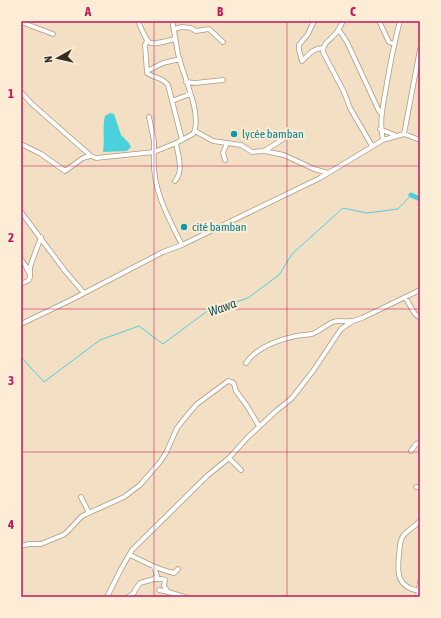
<svg xmlns="http://www.w3.org/2000/svg" width="441" height="618" viewBox="0 0 441 618" font-family="'Asap Condensed',sans-serif">
<rect width="100%" height="100%" fill="#f3dfc3"/>
<!-- water -->
<path fill="#4bd1dc" d="M110,113L114,114L121,135L129,143L131,147L127,151L103,152C105,140 102,128 105,116Z"/>
<g fill="none" stroke-linecap="round" stroke-linejoin="round">
<!-- stream -->
<path stroke="#4bd1dc" stroke-width="1" d="M21,357L44,382L100,340L139,326L163,344L206,312L248,298L279,275L292,254L343,208L367,213L398,209L411,195"/>
<!-- river -->
<path stroke="#4bd1dc" stroke-width="5" d="M411,195L420,199"/>
<defs>
<path id="minor" d="M138,21C150,48 146,46 175,39
M172,21C175,33 176,46 179,58C184,77 203,117 193,134L176,143L154,152C151,187 167,215 182,245
M314,21L308,34L299,45V50L302,61C309,54 314,48 323,48
M343,21C341,25 339,30 336,33C331,40 323,42 323,52L344,92L350,108L372,146
M379,21L389,42L394,44
M21,22L53,34
M174,29L182,27L191,28L196,31L209,29L223,42
M338,30L341,33L347,42L379,111L382,114
M147,41L145,45L147,73C155,79 161,76 168,85L182,140
M147,71L163,63L180,59
M186,82L195,83L223,80
M21,92L32,104L91,156L96,158L154,152V141L149,117
M172,101L190,94
M380,129L397,136
M195,131L213,141L241,145L252,152L264,151L284,155L314,169L328,173
M404,134L420,49
M383,140C379,122 383,105 386,88C390,65 394,43 400,21
M21,144L41,154L65,171L83,158L90,156
M264,151L285,138
M225,160L223,153L227,143
M175,181C184,171 178,155 176,143
M21,212L65,271L84,293
M21,259L25,265L29,273
M21,284L29,280L30,277V267L41,237
M405,297L415,314L420,318
M21,324L71,300L163,252L182,245L320,178L383,140L404,134L420,140
M246,363C257,347 277,340 296,336C301,335 307,335 312,334C320,331 326,325 333,322C338,320 346,322 351,321
M411,451L416,444L420,443
M229,458L241,470
M416,487H420
M81,497L89,513
M21,546L29,544H41L63,535L67,532L82,516L124,497L140,485L160,462L166,453L177,428L189,413L197,404L228,381L232,382L234,384L236,391L247,406L259,426
M130,555C145,562 158,570 174,573L178,569
M154,567L157,576L154,579H162L165,580L164,586L168,592L185,597
M159,590L168,592
M419,591C397,587 397,573 399,555C400,549 399,542 403,536C407,531 415,526 420,521
M107,597L121,569L132,550L207,476L229,458L248,437L276,411L292,398L313,371L341,329L353,321L362,318L420,290
M128,597L134,593L135,590L140,583L154,579
M418,597L420,581"/>
</defs>
<!-- minor casing -->
<use href="#minor" stroke="#ad9a80" stroke-width="5.5"/>
<!-- minor -->
<use href="#minor" stroke="#fff" stroke-width="4"/>
</g>
<!-- grid -->
<path fill="none" stroke="#c2185b" stroke-width="1" stroke-opacity="0.55" d="M154,21V597M287,21V597M21,166H420M21,309H420M21,452H420"/>
<!-- markers -->
<g fill="#0f9aa8" stroke="#fdedd6" stroke-width="1.5">
<circle cx="234" cy="134" r="4"/>
<circle cx="184" cy="227" r="4"/>
</g>
<g text-anchor="middle" stroke-width="4" stroke-linejoin="round" paint-order="stroke">
<!-- culture labels -->
<g font-size="12" fill="#0d838f" stroke="#fdedd6" text-anchor="start">
<text x="242" y="138">lycée bamban</text>
<text x="192" y="231">cité bamban</text>
</g>
<!-- water labels -->
<g font-size="13" font-style="italic" fill="#1a5257" stroke="#fdedd6">
<text transform="translate(222 307) rotate(-20)" y="5">Wawa</text>
</g>
</g>
<!-- border -->
<rect width="441" height="618" fill="none" stroke="#fdedd6" stroke-width="44"/>
<!-- north arrow -->
<g transform="translate(58 58) rotate(262)" stroke="#fdedd6" stroke-width="3" paint-order="stroke">
<path d="M0-3L7 15L0 10L-7 15Z" fill="#352d23"/>
<text y="-6" font-size="11" font-weight="bold" text-anchor="middle" fill="#352d23">N</text>
</g>
<rect x="22" y="22" width="397" height="574" fill="none" stroke="#c2185b" stroke-width="1.5"/>
<g font-size="13" text-anchor="middle" font-weight="bold" fill="#c2185b">
<text x="88" y="16">A</text>
<text x="220" y="16">B</text>
<text x="353" y="16">C</text>
<text x="11" y="98">1</text>
<text x="11" y="242">2</text>
<text x="11" y="385">3</text>
<text x="11" y="529">4</text>
</g>
</svg>
